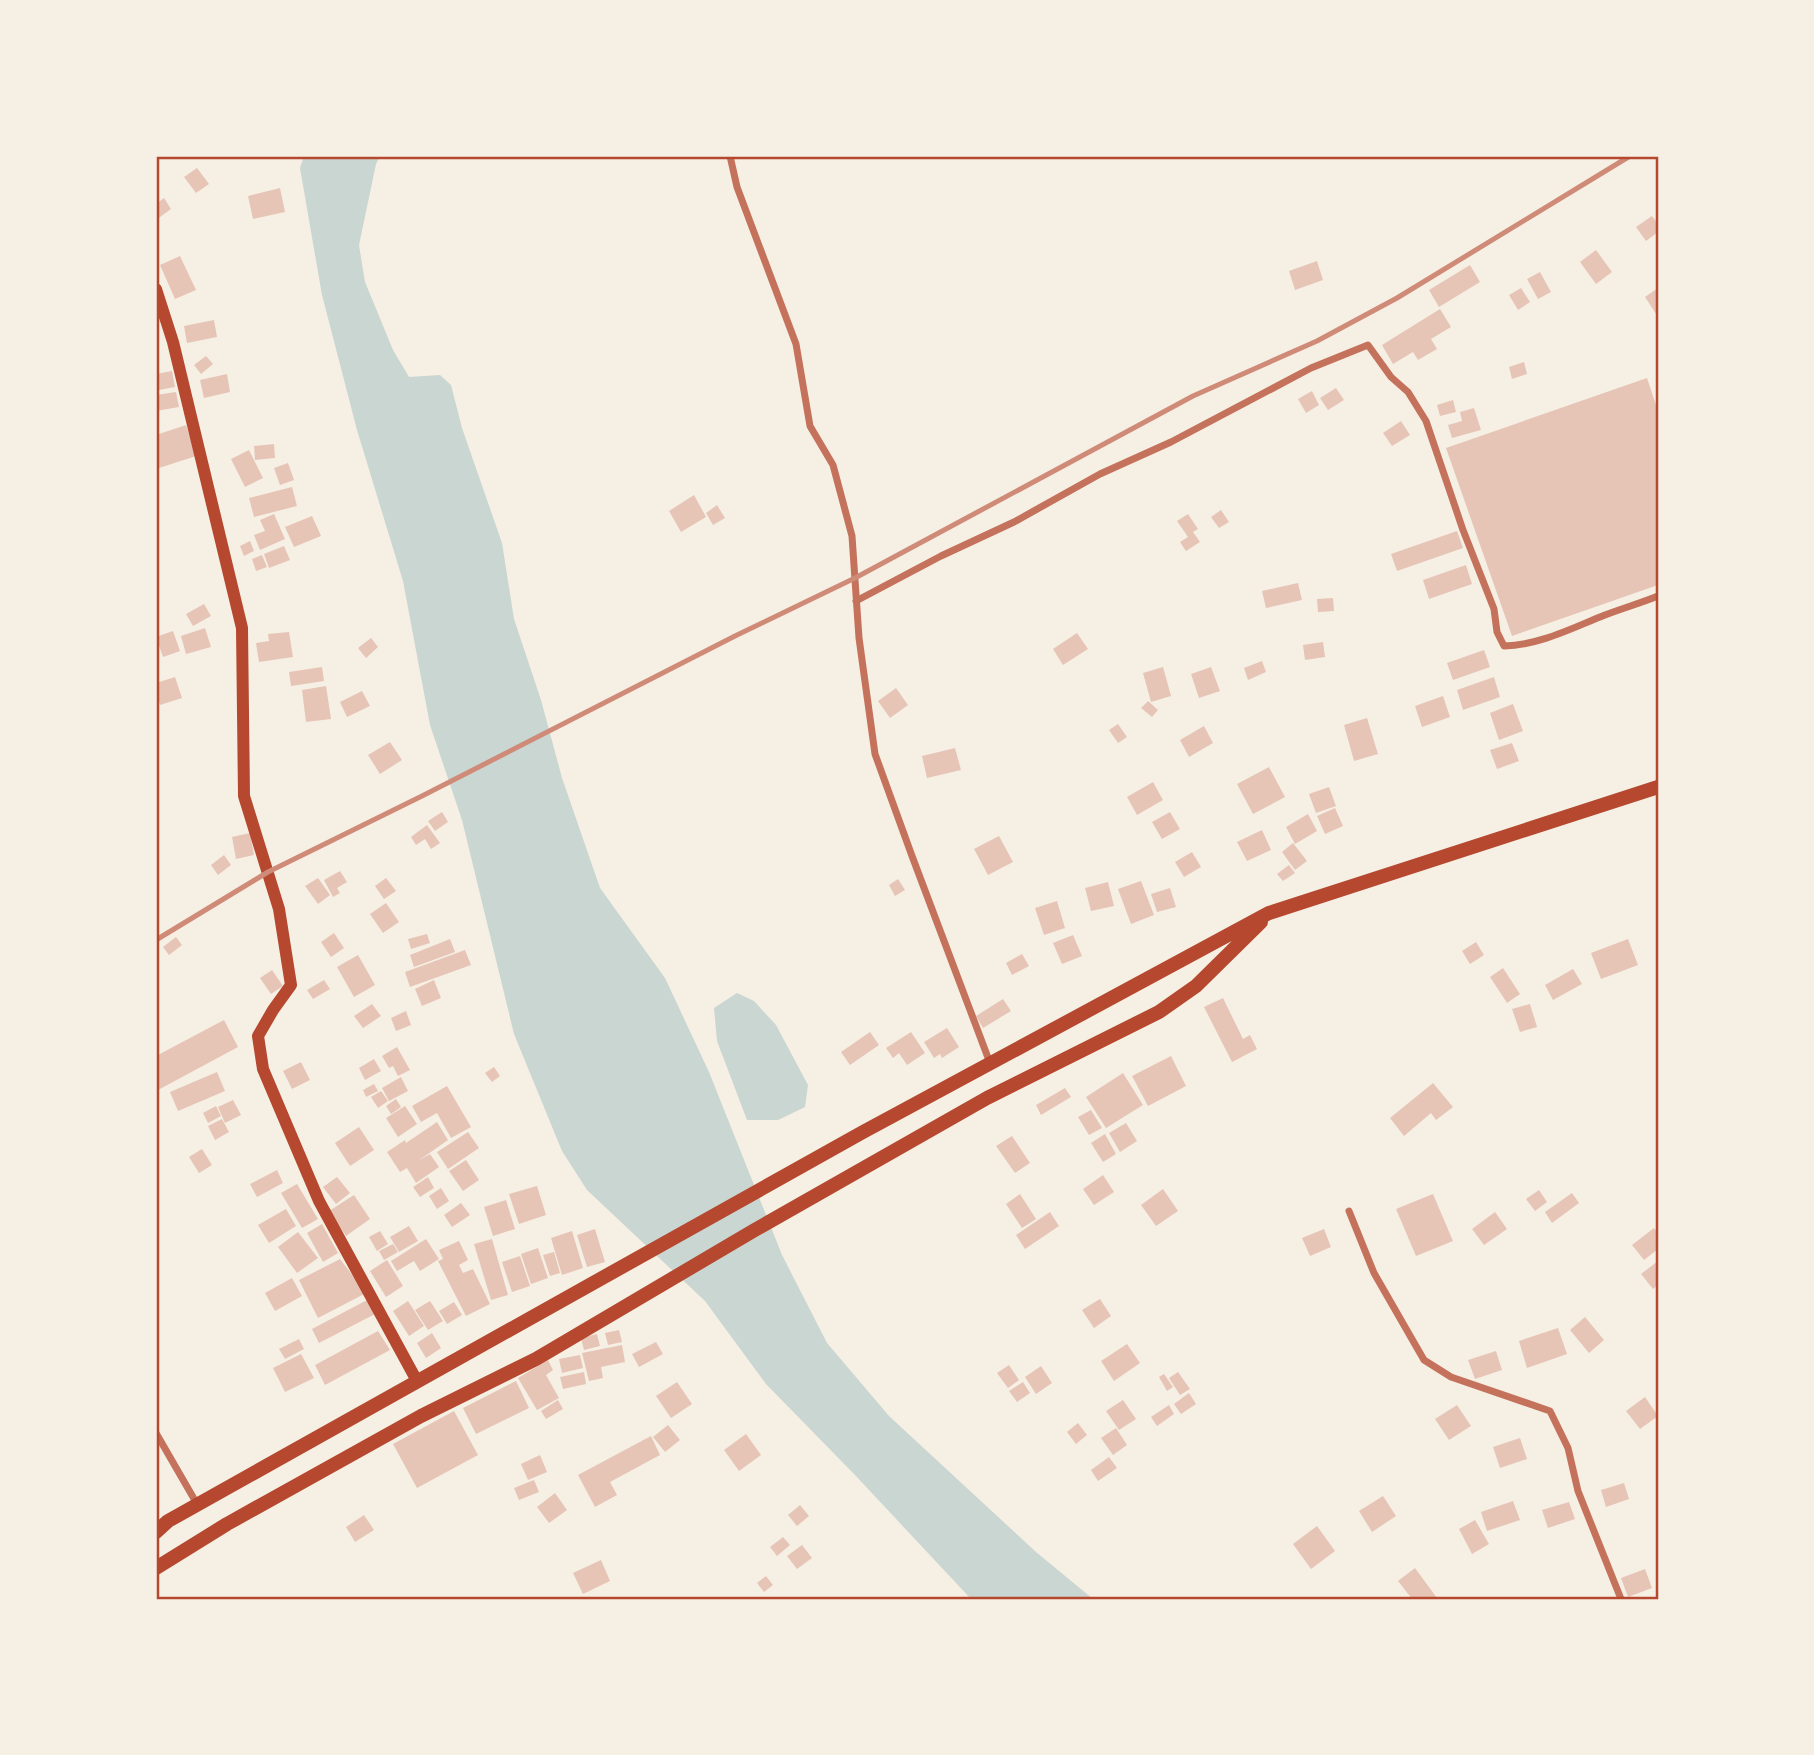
<svg xmlns="http://www.w3.org/2000/svg" width="1814" height="1755" viewBox="0 0 1814 1755" font-family="Karla,sans-serif">
<rect width="100%" height="100%" fill="#f6efe4"/>
<!-- water -->
<path fill="#c9d6d2" d="M304,156H380L376,164L359,245L365,282L393,350L409,377L440,375L451,385L462,428L502,543L514,619L541,700L562,778L600,888L665,978L709,1072L782,1255L827,1343L889,1416L1036,1552L1093,1599H971L855,1475L766,1384L705,1301L587,1190L562,1151L514,1034L462,820L430,725L403,581L357,430L322,295L300,168Z
M737,993L754,1001L776,1025L808,1085L805,1107L778,1120H747L717,1041L714,1008Z"/>
<!-- building -->
<path fill="#e6c5b7" d="M197,168L209,184L196,193L184,177Z
M280,188L285,212L253,219L248,196Z
M164,198L171,209L156,220V204Z
M1652,216L1658,224V232L1646,241L1636,227Z
M1596,250L1612,272L1596,284L1580,262Z
M180,256L196,290L175,299L160,265Z
M1317,261L1323,280L1295,290L1289,271Z
M1470,265L1480,282L1439,307L1429,290Z
M1540,272L1551,292L1538,299L1527,279Z
M1521,288L1530,302L1518,310L1509,295Z
M1658,288V317L1645,297Z
M1440,309L1451,327L1431,339L1437,349L1418,360L1413,352L1393,364L1382,345Z
M214,320L217,337L187,343L184,326Z
M206,356L213,364L201,374L194,365Z
M1524,362L1527,374L1512,379L1509,367Z
M172,371L175,387L159,390L156,374Z
M227,374L230,392L204,398L200,380Z
M1647,378L1658,411V585L1512,636L1446,448Z
M1336,388L1344,400L1328,410L1320,398Z
M1312,391L1319,405L1306,413L1298,399Z
M176,392L179,407L156,411V395Z
M1453,400L1456,412L1440,416L1437,405Z
M1474,408L1481,430L1452,438L1448,425L1462,421L1460,412Z
M1401,421L1410,435L1392,446L1383,433Z
M186,425L196,456L156,469V435Z
M274,444L275,458L255,460L254,446Z
M249,450L263,478L245,487L231,459Z
M288,463L294,480L280,485L274,468Z
M292,487L297,506L254,517L249,498Z
M694,495L706,517L681,532L669,511Z
M717,505L725,518L713,525L706,513Z
M1221,510L1229,522L1219,528L1211,517Z
M274,514L285,539L260,550L254,535L265,531L260,520Z
M1188,514L1198,529L1193,532L1200,542L1186,551L1180,542L1188,537L1177,521Z
M312,516L321,536L294,547L285,527Z
M1457,531L1463,548L1397,571L1391,554Z
M250,541L254,551L244,556L240,546Z
M284,546L290,560L269,568L264,554Z
M262,555L267,567L256,571L252,559Z
M1466,565L1472,584L1429,599L1423,580Z
M1298,583L1302,600L1266,608L1262,591Z
M1333,598L1334,611L1318,612L1317,599Z
M204,604L211,616L193,626L186,614Z
M205,628L211,647L186,654L181,636Z
M173,631L180,651L163,657L156,637Z
M289,632L293,657L259,662L256,643L269,641L268,634Z
M1077,633L1088,649L1063,665L1053,649Z
M371,638L378,647L366,658L358,648Z
M1323,642L1325,657L1305,660L1303,645Z
M1484,650L1490,667L1453,680L1447,663Z
M1262,661L1266,672L1248,680L1244,668Z
M322,667L324,681L291,686L289,672Z
M1163,667L1171,696L1151,702L1143,673Z
M1211,667L1220,691L1199,698L1191,674Z
M175,677L182,698L160,705L156,691V683Z
M1494,677L1500,697L1463,710L1457,690Z
M326,686L331,719L306,722L302,690Z
M896,688L908,705L890,718L878,701Z
M362,691L370,706L347,717L340,702Z
M1443,696L1450,717L1422,727L1415,706Z
M1148,701L1158,710L1152,717L1141,708Z
M1513,704L1523,731L1499,740L1490,713Z
M1367,718L1378,754L1354,761L1344,725Z
M1118,724L1127,737L1118,743L1109,730Z
M1204,726L1213,743L1189,757L1180,740Z
M390,742L402,760L380,774L368,755Z
M1512,743L1519,761L1497,769L1490,750Z
M955,748L961,770L927,778L922,756Z
M1269,767L1285,797L1253,814L1237,784Z
M1153,782L1163,800L1137,815L1127,797Z
M1329,787L1336,806L1316,813L1309,794Z
M1335,808L1343,826L1325,834L1317,816Z
M442,812L448,822L435,831L428,821Z
M1170,812L1180,829L1162,839L1152,822Z
M1308,814L1317,831L1295,844L1286,827Z
M427,825L440,843L431,849L425,839L416,845L411,837Z
M1262,830L1271,850L1247,861L1237,842Z
M250,833L254,855L236,859L232,837Z
M999,836L1013,862L988,875L974,849Z
M1293,843L1307,861L1295,870L1282,852Z
M1192,852L1201,867L1184,877L1175,862Z
M224,855L231,865L218,875L211,865Z
M1289,865L1295,873L1283,881L1277,874Z
M340,871L347,882L337,888L340,893L333,897L324,880Z
M318,878L330,895L318,904L305,886Z
M386,878L396,891L384,899L375,886Z
M898,879L905,890L895,896L889,885Z
M1141,881L1154,915L1131,924L1118,889Z
M1108,882L1114,906L1091,911L1085,888Z
M1170,888L1176,907L1157,912L1151,894Z
M1057,901L1065,928L1044,935L1035,908Z
M386,903L399,922L383,933L370,914Z
M334,933L344,948L331,957L321,942Z
M427,934L430,943L411,949L408,939Z
M1073,935L1082,956L1062,964L1053,943Z
M176,937L182,945L169,955L163,947Z
M450,939L455,952L414,967L410,955Z
M1628,939L1638,965L1601,979L1591,953Z
M1476,942L1484,955L1470,964L1462,951Z
M465,950L471,965L410,987L405,972Z
M1022,954L1029,966L1012,975L1006,963Z
M358,955L375,985L354,997L337,967Z
M1503,968L1520,994L1507,1003L1490,977Z
M1573,969L1582,984L1553,1000L1545,985Z
M272,970L283,986L271,994L260,978Z
M324,980L330,989L313,999L307,990Z
M434,980L441,998L422,1006L415,989Z
M1223,998L1243,1039L1250,1035L1257,1049L1232,1062L1204,1007Z
M1003,999L1011,1011L983,1028L976,1016Z
M372,1004L381,1016L363,1028L354,1016Z
M1530,1004L1537,1027L1520,1032L1512,1009Z
M406,1011L411,1025L396,1031L391,1018Z
M224,1020L238,1047L158,1090L156,1087V1056Z
M947,1028L959,1047L942,1058L940,1054L934,1058L924,1042Z
M870,1032L879,1045L850,1065L841,1052Z
M911,1032L925,1053L907,1065L899,1053L893,1058L886,1048Z
M397,1047L410,1070L398,1076L393,1066L389,1068L382,1056Z
M1171,1056L1186,1086L1148,1106L1132,1076Z
M374,1059L381,1071L365,1080L359,1068Z
M301,1062L310,1080L292,1089L283,1071Z
M494,1067L500,1076L492,1082L485,1073Z
M217,1072L225,1091L178,1111L170,1092Z
M1123,1073L1143,1105L1106,1128L1086,1097Z
M401,1077L408,1091L389,1101L382,1088Z
M1433,1083L1453,1107L1436,1120L1431,1113L1404,1136L1390,1118Z
M374,1084L378,1091L366,1097L363,1090Z
M447,1086L471,1127L451,1138L437,1113L421,1122L412,1106Z
M1065,1088L1071,1097L1041,1115L1036,1105Z
M381,1091L388,1101L378,1108L371,1097Z
M396,1099L401,1107L391,1114L386,1106Z
M233,1100L241,1115L225,1123L218,1107Z
M216,1106L221,1116L208,1123L203,1113Z
M405,1106L417,1124L398,1137L386,1118Z
M1091,1110L1102,1128L1089,1135L1078,1117Z
M222,1119L229,1132L215,1140L208,1126Z
M437,1122L448,1140L418,1161L430,1154L439,1167L416,1183L407,1168L400,1172L387,1152L405,1140L406,1143Z
M1126,1123L1137,1141L1120,1152L1109,1133Z
M359,1127L374,1150L350,1166L335,1143Z
M468,1132L479,1148L448,1169L437,1152Z
M1105,1134L1116,1154L1103,1162L1091,1143Z
M1012,1136L1030,1163L1015,1173L996,1146Z
M202,1149L212,1165L199,1173L189,1157Z
M466,1160L479,1180L463,1191L449,1171Z
M277,1170L283,1183L257,1197L250,1184Z
M1103,1175L1114,1192L1094,1205L1083,1189Z
M337,1177L350,1193L336,1204L323,1187Z
M428,1177L434,1188L420,1197L413,1187Z
M297,1184L318,1219L302,1228L281,1193Z
M537,1186L546,1215L519,1224L509,1194Z
M441,1188L449,1201L437,1209L429,1196Z
M1163,1189L1178,1211L1156,1226L1141,1205Z
M1539,1190L1547,1202L1535,1211L1526,1199Z
M1572,1193L1579,1203L1552,1223L1545,1212Z
M1020,1194L1036,1219L1022,1228L1006,1204Z
M1433,1194L1453,1241L1416,1256L1396,1209Z
M354,1195L370,1219L346,1236L329,1211Z
M506,1200L515,1229L493,1236L484,1207Z
M461,1203L470,1215L452,1227L444,1215Z
M286,1209L296,1226L269,1243L258,1225Z
M1050,1212L1059,1226L1025,1249L1016,1235Z
M1495,1212L1507,1229L1484,1245L1472,1229Z
M322,1224L338,1253L323,1262L307,1233Z
M409,1226L418,1241L399,1252L390,1237Z
M1654,1228L1658,1233V1249L1644,1260L1632,1245Z
M595,1229L605,1262L587,1267L577,1235Z
M1324,1229L1331,1247L1310,1256L1302,1238Z
M380,1231L388,1244L377,1251L369,1237Z
M572,1231L583,1268L562,1275L551,1238Z
M298,1232L318,1258L297,1273L278,1247Z
M426,1239L439,1259L420,1271L414,1261L397,1271L391,1261Z
M492,1239L508,1295L491,1300L474,1244Z
M459,1241L468,1260L459,1265L463,1273L473,1269L490,1304L466,1316L438,1261L443,1259L439,1250Z
M393,1244L398,1252L384,1260L379,1251Z
M538,1248L548,1278L531,1284L521,1254Z
M554,1252L560,1273L550,1276L543,1255Z
M520,1256L530,1286L512,1292L502,1262Z
M340,1259L366,1293L318,1318L299,1280Z
M387,1260L403,1286L386,1297L370,1271Z
M1658,1261V1285L1653,1289L1641,1274Z
M292,1278L302,1296L275,1311L265,1293Z
M369,1299L377,1313L319,1343L312,1329Z
M1100,1299L1111,1316L1094,1328L1082,1310Z
M408,1301L424,1326L409,1336L393,1311Z
M430,1301L443,1321L428,1330L415,1310Z
M454,1302L462,1315L447,1324L439,1311Z
M1585,1317L1604,1340L1589,1353L1570,1330Z
M1558,1328L1567,1354L1527,1368L1519,1341Z
M619,1330L622,1342L608,1345L605,1333Z
M378,1331L390,1350L325,1385L315,1365Z
M432,1333L441,1348L426,1358L417,1343Z
M597,1334L600,1346L584,1350L581,1338Z
M299,1339L304,1349L285,1359L279,1349Z
M656,1342L663,1354L639,1367L632,1354Z
M1127,1344L1140,1363L1114,1381L1101,1361Z
M622,1345L625,1362L601,1367L603,1378L589,1381L582,1353Z
M1496,1351L1502,1370L1475,1379L1468,1360Z
M301,1354L314,1378L285,1392L273,1368Z
M580,1355L583,1368L562,1373L559,1359Z
M548,1360L553,1370L546,1375L559,1398L537,1410L518,1378Z
M1009,1365L1019,1380L1008,1388L997,1373Z
M1041,1366L1052,1383L1036,1394L1025,1377Z
M584,1372L586,1384L563,1389L560,1377Z
M1178,1372L1190,1389L1180,1395L1169,1378Z
M1164,1374L1173,1387L1167,1391L1159,1377Z
M516,1381L529,1408L476,1434L463,1408Z
M677,1382L692,1404L671,1418L656,1396Z
M1023,1382L1030,1393L1017,1402L1009,1391Z
M1189,1393L1196,1404L1181,1414L1174,1404Z
M1645,1397L1658,1416L1640,1429L1626,1411Z
M558,1400L563,1409L546,1419L541,1411Z
M1123,1400L1136,1419L1119,1430L1106,1411Z
M1169,1405L1174,1414L1157,1426L1151,1417Z
M1457,1405L1471,1426L1449,1440L1435,1419Z
M454,1411L478,1455L417,1488L393,1444Z
M1078,1423L1087,1435L1076,1444L1067,1432Z
M668,1425L680,1440L665,1452L653,1437Z
M1116,1428L1127,1445L1113,1455L1101,1438Z
M746,1434L761,1455L739,1471L724,1450Z
M651,1436L660,1455L610,1482L617,1495L595,1507L578,1475Z
M1520,1438L1527,1459L1500,1468L1493,1447Z
M540,1455L547,1472L528,1480L521,1464Z
M1109,1457L1117,1468L1098,1481L1091,1470Z
M534,1480L539,1492L519,1500L514,1488Z
M1624,1483L1629,1499L1606,1507L1601,1490Z
M555,1493L567,1510L549,1523L537,1507Z
M1383,1496L1396,1516L1372,1532L1359,1511Z
M1513,1501L1520,1520L1487,1531L1481,1512Z
M1569,1502L1575,1519L1548,1528L1542,1510Z
M800,1505L809,1516L797,1526L788,1515Z
M364,1515L374,1530L355,1542L346,1527Z
M1475,1520L1489,1544L1472,1554L1459,1529Z
M1317,1526L1335,1551L1311,1569L1293,1544Z
M783,1537L790,1545L777,1556L770,1547Z
M802,1545L812,1558L797,1569L787,1556Z
M601,1560L610,1581L583,1594L573,1573Z
M1415,1568L1437,1598L1435,1599H1412L1398,1581Z
M1645,1569L1652,1588L1628,1597L1621,1578Z
M766,1576L773,1585L764,1592L757,1583Z"/>
<g fill="none" stroke-linecap="round" stroke-linejoin="round">
<!-- minor -->
<path stroke="#c5725c" stroke-width="7" d="M730,156L737,187L796,344L810,426L833,465L852,536L859,638L875,754L912,856L990,1063
M856,601L941,556L1014,522L1100,474L1171,442L1311,368L1368,345L1391,377L1408,392L1426,421L1463,530L1494,609L1497,632L1504,646C1540,645 1572,628 1605,615C1623,608 1641,603 1658,596
M1349,1211L1374,1273L1424,1360L1451,1377L1550,1411L1568,1448L1578,1491L1621,1599
M156,1433L197,1504"/>
<!-- secondary -->
<path stroke="#b5482f" stroke-width="12" d="M156,289L173,342L242,628L244,796L279,909L291,985L273,1010L258,1036L263,1069L319,1201L417,1381"/>
<!-- trunk -->
<path stroke="#b5482f" stroke-width="14" d="M156,1532L168,1521L863,1132L1269,913L1658,787
M156,1568L227,1524L421,1416L536,1359L753,1231L987,1098L1159,1012L1196,986L1261,922"/>
<!-- rail -->
<path stroke="#cf8b77" stroke-width="5" d="M156,940L268,872L424,795L735,636L855,578L1193,396L1317,341L1397,298L1630,156"/>
</g>
<!-- border -->
<rect width="1814" height="1755" fill="none" stroke="#f6efe4" stroke-width="315"/>
<rect x="158" y="158" width="1499" height="1440" fill="none" stroke="#b5482f" stroke-width="2.5"/>
</svg>
